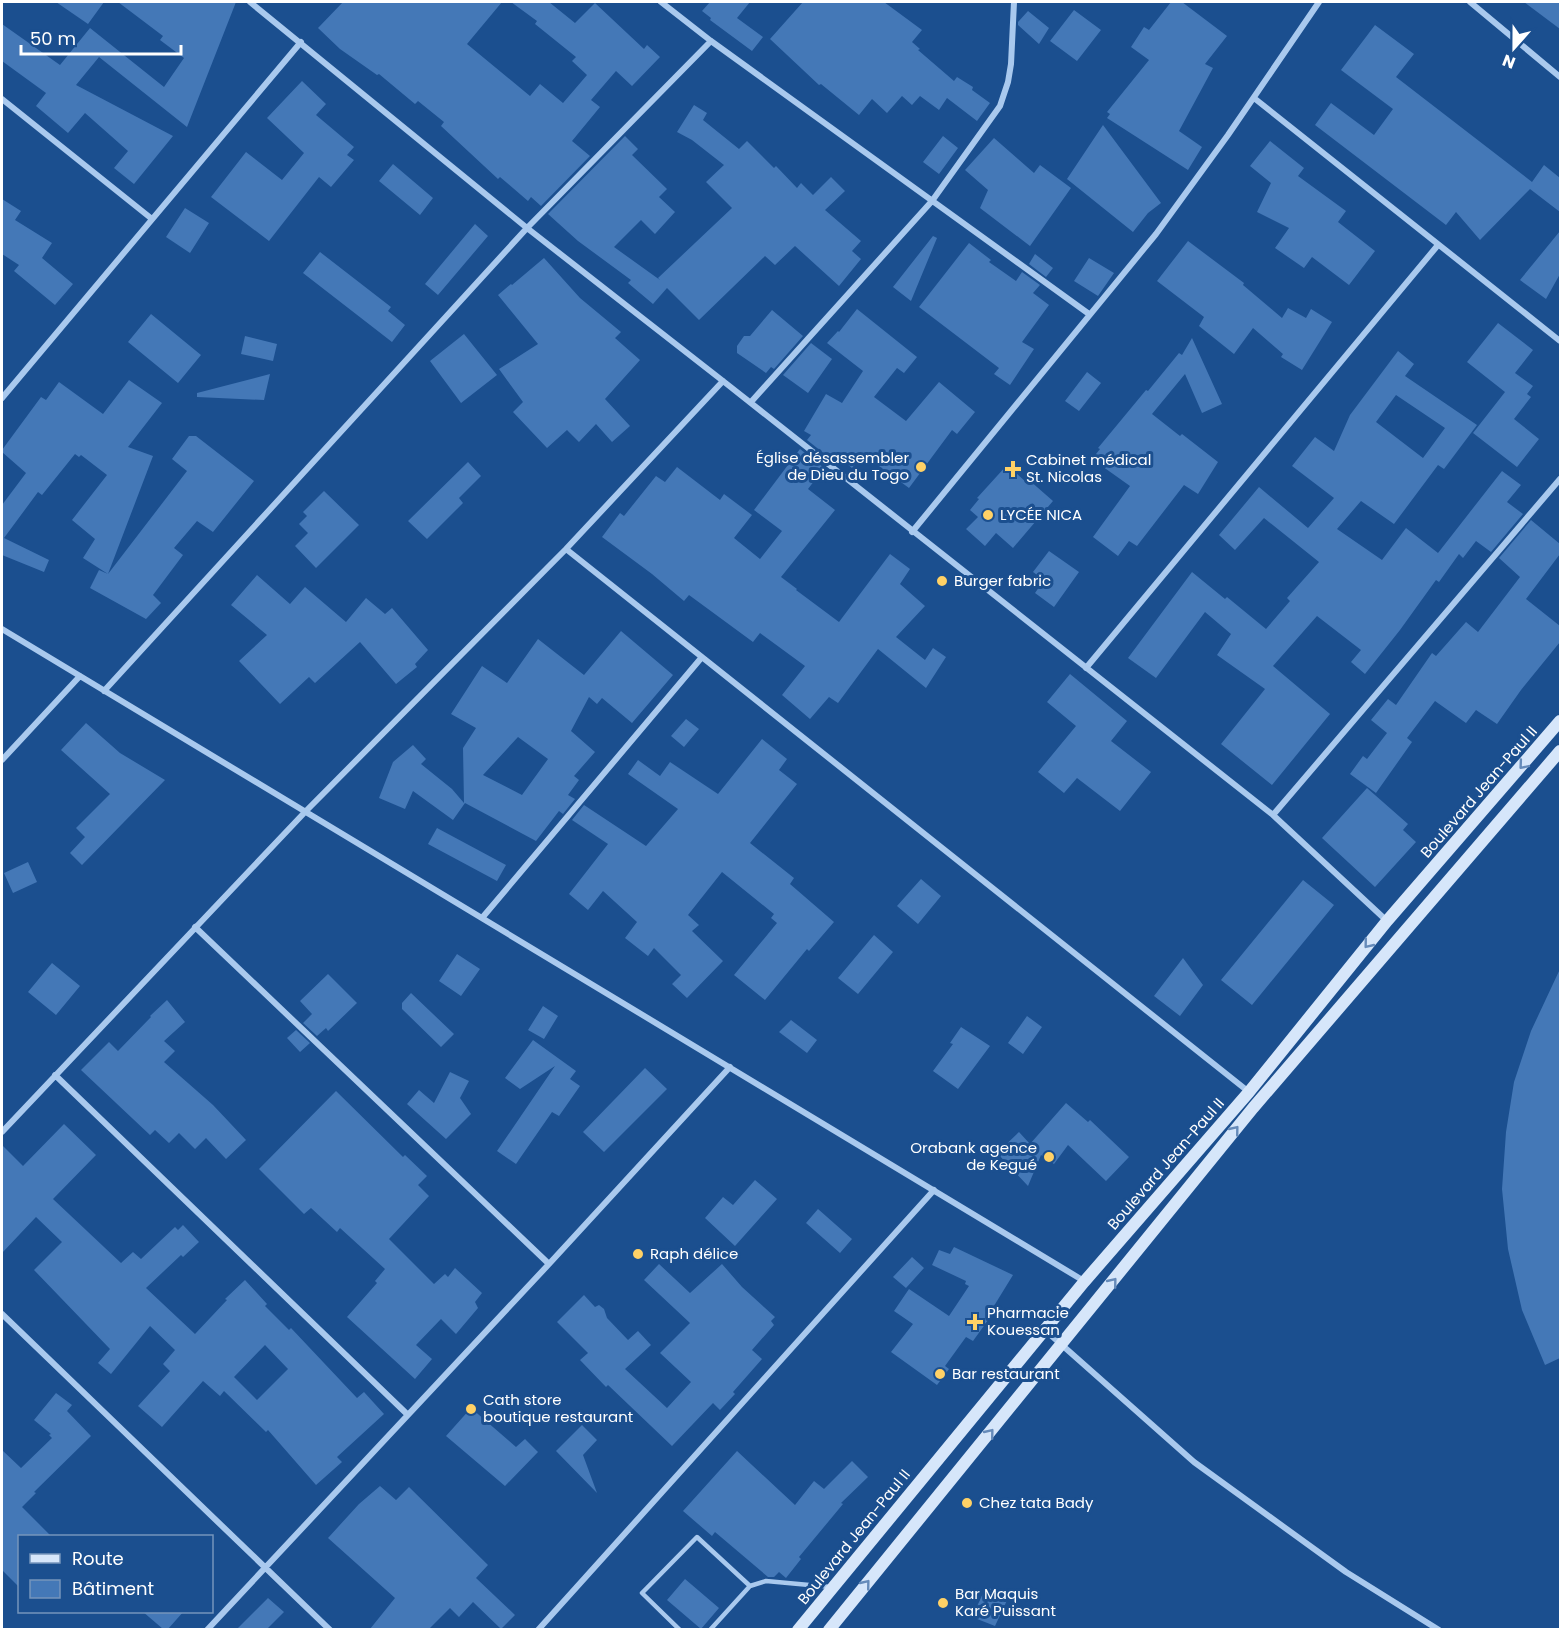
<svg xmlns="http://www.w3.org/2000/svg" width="1562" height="1631" viewBox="0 0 1562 1631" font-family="Poppins,sans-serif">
<rect width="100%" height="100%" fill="#1b4f8f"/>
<!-- building -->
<path fill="#4478b7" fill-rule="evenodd" d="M56,2H104L88,24Z
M118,2H236L187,127L99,57L76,85L173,136L134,184L114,168L128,151L85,113L68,133L36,106L46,93L2,61V24L60,65L90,28L164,87L184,58L160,40L163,36Z
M343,2H502L467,44L530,96L540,84L563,103L587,75L572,61L576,57L535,24L537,21L511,2H549L575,23L595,3L644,49L647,45L660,57L632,86L616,71L591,100L600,107L572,141L590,156L541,206L531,197L528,201L500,177L498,179L441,126L444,122L418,101L415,104L379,74L377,75L340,49L318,28Z
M710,2H750L737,18L763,37L752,51L710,20L711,18L702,11Z
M803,2H884L922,30L912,42L920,49L918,50L954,81L957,77L973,87L972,90L990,103L977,121L947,98L939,110L920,96L912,105L902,96L887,113L872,99L859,115L821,84L819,85L770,39Z
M1171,2H1182L1227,36L1205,64L1213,68L1179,131L1202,147L1188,170L1107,118L1110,114L1107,112L1149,60L1131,47L1144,27L1149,30Z
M1524,2H1560V29Z
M1074,10L1101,30L1077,61L1050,41Z
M1028,11L1049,28L1039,44L1018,25V22Z
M1375,25L1414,54L1396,77L1532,182L1544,165L1560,178V212L1530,189L1480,240L1456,212L1446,225L1315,125L1331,103L1374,135L1393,109L1341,70Z
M302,81L326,104L316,115L354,147L347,155L354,160L331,187L319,177L269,241L211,197L246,152L282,180L304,153L267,118Z
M694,105L707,113L703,120L739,149L747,141L774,168L776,166L797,188L801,183L813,195L831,177L845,191L825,210L861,241L852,251L861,259L839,286L795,246L775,265L765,256L699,320L667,288L653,304L628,283L631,280L578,241L548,214L625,136L638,149L632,155L667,189L659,197L675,212L655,234L641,220L614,247L660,280L658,278L732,208L706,182L724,165L692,140L677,132Z
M1103,125L1161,203L1148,213L1133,232L1067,179Z
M943,136L958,148L939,174L923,162Z
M994,138L1034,173L1040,165L1071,188L1030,246L980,208L988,190L965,170Z
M1270,141L1304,168L1298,176L1346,211L1338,222L1375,251L1349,285L1312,257L1304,268L1275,248L1289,228L1257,212L1271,183L1250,166Z
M393,164L433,198L420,215L379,181Z
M2,199L21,211L15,220L52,243L42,258L73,284L55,305L14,271L19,265L2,254Z
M185,208L209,223L190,253L166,237Z
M475,224L488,236L438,295L425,284Z
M1560,231V274L1546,299L1520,280Z
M933,236L937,238L911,301L893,287Z
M1188,241L1244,283L1243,285L1282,318L1288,308L1306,318L1311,309L1332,322L1302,370L1281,357L1283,354L1253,328L1234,354L1199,326L1204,317L1157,281Z
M969,243L991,260L989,262L1016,281L1022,272L1040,285L1033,293L1049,305L1022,342L1034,349L1010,385L994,374L999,368L919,307Z
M320,252L391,307L388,311L405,325L392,342L303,273Z
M1035,254L1053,268L1046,277L1029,264Z
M544,258L580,298L621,332L615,338L640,360L605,399L630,426L612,442L596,424L579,442L567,430L547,448L513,412L523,402L499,369L538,344L498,295L511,284L512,285Z
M1089,258L1114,273L1098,296L1074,281Z
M857,309L917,357L904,373L897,368L874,397L906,421L939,382L975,412L957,434L952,430L909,488L864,455L852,468L835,454L831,459L807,440L811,435L804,431L826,394L842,403L863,371L827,343L838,331L839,332Z
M772,310L803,336L774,369L771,367L766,373L737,353V346L744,336H750Z
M151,314L201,355L178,383L128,342Z
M1498,323L1533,350L1515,373L1533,386L1527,394L1531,397L1514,419L1539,439L1517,467L1473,433L1505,392L1467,362Z
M464,334L497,375L461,403L430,361Z
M245,336L277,344L273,361L241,354Z
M1192,338L1222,404L1202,413L1185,374L1152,414L1180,436L1182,434L1218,462L1198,494L1184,485L1137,546L1129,541L1118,556L1093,537L1130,486L1092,459L1100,449L1098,448L1146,390L1148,391L1179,353L1182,355Z
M811,343L832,359L808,393L783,375Z
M1398,351L1414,364L1405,376L1477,425L1444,469L1438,465L1394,524L1361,501L1337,529L1382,560L1406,528L1438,553L1502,471L1521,485L1507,502L1523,514L1491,552L1476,541L1463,558L1459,554L1439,582L1436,580L1400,630L1365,674L1351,662L1361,650L1317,616L1273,666L1330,714L1272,785L1221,744L1265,689L1217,655L1231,634L1205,612L1156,678L1128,658L1192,572L1225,599L1227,597L1266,629L1290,601L1287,598L1319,562L1264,518L1235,550L1219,535L1259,487L1308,528L1334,498L1292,466L1315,437L1334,451L1350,415ZM1396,395L1445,428L1423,458L1376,422Z
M1087,372L1101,383L1079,411L1065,401Z
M270,374L264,400L197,397V393Z
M129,380L162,403L128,447L153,456L108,574L83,558L95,539L72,520L107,475L81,455L79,457L75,454L42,495L38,492L4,538L49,560L44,572L2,555V505L26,473L2,452V450L41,397L46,400L59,382L103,414Z
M189,436H196L254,481L213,532L197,521L174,548L183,555L153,595L161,603L146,619L90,588L99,570L108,574L187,471L172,459Z
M800,449L824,468L808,489L835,510L781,577L797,589L796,590L839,622L890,554L910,569L900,584L925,606L896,637L925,660L933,648L946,657L926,688L878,649L838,703L829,697L810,719L782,695L805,666L760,633L753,642L689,595L684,601L652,574L602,537L620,513L624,516L656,476L665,482L677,467L720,500L724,494L752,515L734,538L760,559L782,531L754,510Z
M468,462L481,476L459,498L463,503L427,539L408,521Z
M1007,465L1027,483L1029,480L1053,501L1013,548L996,533L985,546L966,529L978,517L970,510L979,499L977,498Z
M324,491L359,525L316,568L295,546L308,533L299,524L307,516L303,512Z
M1531,520L1560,544V554L1526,599L1560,626V642L1521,690L1497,724L1476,710L1466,723L1435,701L1407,738L1412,742L1376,793L1350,774L1363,756L1367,759L1387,733L1371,720L1388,699L1396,705L1432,653L1436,656L1466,622L1478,632L1520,577L1499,558Z
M1049,551L1079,572L1054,607L1035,593L1044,580L1033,572Z
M257,575L290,604L305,587L346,622L366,598L385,614L392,608L428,650L415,664L417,667L396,684L360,642L315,683L309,677L280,704L239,661L267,635L231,605Z
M621,631L673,675L632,723L602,698L597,704L589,697L571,731L595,752L574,776L579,780L568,795L575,799L563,814L559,811L536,841L465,803L453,820L413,791L405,809L379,798L393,762L413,745L426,759L421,764L452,789L464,803L463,748L476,728L451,714L482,666L507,683L538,639L584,675ZM518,737L548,759L522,795L483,775Z
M1070,674L1127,721L1111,741L1151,772L1120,811L1077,778L1064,793L1038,772L1076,726L1047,702Z
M686,719L699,729L684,747L671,736Z
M86,723L120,753L165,780L82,865L70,853L85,837L76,828L110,794L61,750Z
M762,739L787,759L779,770L797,784L750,843L794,878L790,884L834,922L809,951L807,949L765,1000L734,975L777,923L771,918L774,914L722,872L688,915L699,925L692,931L723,961L687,998L672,984L681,975L654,948L648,956L625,938L637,922L603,891L588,910L569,894L608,844L572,820L584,805L646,846L678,809L628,774L638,760L660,776L670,762L718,794Z
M1367,788L1408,824L1403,830L1416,842L1375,887L1322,838Z
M437,828L506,865L497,881L428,844Z
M28,862L37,882L13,893L4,873Z
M921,879L941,896L918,924L897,906Z
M1303,880L1334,905L1252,1005L1221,980Z
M874,935L893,952L858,994L838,978Z
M457,954L480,969L461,996L439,981Z
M1183,958L1203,985L1180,1016L1154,996Z
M52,963L80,986L56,1015L28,992Z
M1560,969V1358L1545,1365L1522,1310L1508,1249L1502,1189L1506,1132L1514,1082L1531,1031Z
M328,974L357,1003L328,1031L326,1028L317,1036L303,1023L312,1014L300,1001Z
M411,993L454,1034L441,1047L402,1009V1003Z
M167,1000L185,1022L164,1041L175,1051L164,1062L213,1105L246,1140L226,1159L206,1138L195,1149L179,1133L169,1143L155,1130L150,1135L81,1070L109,1042L118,1051L151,1017L150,1016Z
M543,1006L558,1016L544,1039L528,1030Z
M1027,1016L1042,1027L1023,1054L1008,1043Z
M791,1020L817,1040L807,1053L779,1032Z
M961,1027L990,1046L958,1089L933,1071L953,1044L950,1043Z
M296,1030L310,1043L300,1052L287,1038Z
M533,1040L576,1071L570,1079L580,1086L559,1116L552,1112L516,1164L497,1151L555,1066L520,1089L505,1078Z
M645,1068L667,1089L604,1152L583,1132Z
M450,1072L469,1081L460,1098L471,1114L446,1139L407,1104L419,1090L434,1103Z
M336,1091L403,1157L405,1155L427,1176L418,1185L429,1196L389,1239L434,1284L445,1274L448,1277L455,1268L482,1293L475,1302L478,1308L456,1334L441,1319L416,1345L432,1359L415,1379L347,1317L377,1283L375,1281L385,1269L340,1228L337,1232L311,1208L304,1214L259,1169Z
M1066,1103L1088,1122L1090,1120L1129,1157L1106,1181L1068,1145L1054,1164L1041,1155L1028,1186L997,1153L1019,1132L1030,1144Z
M64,1124L96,1155L53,1199L121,1263L133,1252L141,1259L175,1227L178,1230L183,1225L199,1242L183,1257L181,1255L146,1288L195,1334L227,1300L225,1299L245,1280L267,1304L265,1306L289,1330L291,1328L357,1398L364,1392L384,1414L337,1457L342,1462L316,1485L268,1430L266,1432L224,1391L220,1396L203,1381L162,1427L138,1406L170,1371L163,1364L175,1350L150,1326L111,1374L98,1363L110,1349L34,1270L62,1242L36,1217L2,1253V1145L23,1166ZM265,1345L288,1369L257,1400L234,1377Z
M755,1180L777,1199L735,1246L705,1218L723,1197L733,1205Z
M818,1209L852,1239L840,1253L806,1223Z
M954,1247L1013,1275L989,1314L991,1316L973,1341L966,1337L945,1366L949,1369L937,1385L891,1352L913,1324L894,1311L909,1289L949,1316L969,1286L965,1284L966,1281L932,1265L939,1250L950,1254Z
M912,1257L924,1268L906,1288L893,1277Z
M659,1264L690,1293L722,1264L742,1287L775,1317L771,1321L774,1325L752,1350L762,1359L733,1392L735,1394L720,1410L713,1403L672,1446L608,1385L606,1387L580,1360L588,1353L557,1322L584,1295L595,1307L599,1305L604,1309L607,1318L628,1340L638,1331L651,1345L625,1369L667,1408L691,1382L660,1353L690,1323L644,1280Z
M56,1393L72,1405L67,1411L91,1436L34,1492L36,1493L22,1507L51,1536H20V1588L2,1570V1450L21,1468L52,1438L49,1435L51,1434L34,1420Z
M471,1408L516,1447L525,1439L538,1452L505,1486L446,1436Z
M582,1425L597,1440L583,1455L597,1493L556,1451Z
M737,1451L795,1505L814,1481L824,1489L852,1461L868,1477L841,1503L843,1504L799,1557L801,1559L786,1578L779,1572L774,1577H768L715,1532L712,1536L683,1511Z
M380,1486L396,1500L409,1487L488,1565L476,1578L515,1615L501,1629L473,1602L459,1617L450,1608L429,1629H370L395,1598L328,1538L359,1504Z
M685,1579L719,1608L701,1629L667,1600Z
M986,1587L1009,1596L995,1626L972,1617Z
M268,1598L284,1612L267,1629H237Z
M142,1611H184L168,1629H163Z"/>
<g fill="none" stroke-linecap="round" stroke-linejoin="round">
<!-- lane -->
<path stroke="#a9c9ee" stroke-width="4.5" d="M680,1630L642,1593L697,1537L750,1586
M710,1630L750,1586L766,1581L831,1587"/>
<!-- street -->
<path stroke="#a9c9ee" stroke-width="6" d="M250,2L527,228L723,381L1273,815L1387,921
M661,2L711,41L1089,314
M1470,2L1560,77
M1254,98L1560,341
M2,99L152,219
M2,398L301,42
M751,402L932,201L1000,106L1008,82L1011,64L1014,2
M912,532L1156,234L1228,135L1319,2
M566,549L1249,1092
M2,629L1084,1281
M1086,668L1438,245
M104,691L527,228L711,41
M2,760L80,676
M1273,815L1560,479
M482,918L702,657
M195,927L549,1264
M55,1075L408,1415
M2,1132L305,812L566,549L723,381
M2,1314L330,1630
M1045,1330L1194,1462L1346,1572L1439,1630
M207,1630L549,1264L730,1067
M538,1630L934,1190"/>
<!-- secondary -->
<path stroke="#d6e6fa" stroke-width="12" d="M798,1630L1084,1282L1249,1092L1387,921L1560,721
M829,1630L1253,1108L1560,751"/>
</g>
<!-- one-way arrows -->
<defs><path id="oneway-chevron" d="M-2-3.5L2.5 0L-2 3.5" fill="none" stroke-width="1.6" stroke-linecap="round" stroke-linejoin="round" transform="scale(1.5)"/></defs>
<g stroke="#668bba">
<use href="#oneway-chevron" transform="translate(1523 765) rotate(130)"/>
<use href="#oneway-chevron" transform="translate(1368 944) rotate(129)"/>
<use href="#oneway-chevron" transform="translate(1235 1130) rotate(-51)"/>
<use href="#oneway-chevron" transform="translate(1113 1282) rotate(-51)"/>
<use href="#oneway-chevron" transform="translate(990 1433) rotate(-51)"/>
<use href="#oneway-chevron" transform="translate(866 1584) rotate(-51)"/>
</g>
<!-- markers -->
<g fill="#ffd166" stroke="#1b4f8f" stroke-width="2">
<circle cx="921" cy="467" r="6"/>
<path d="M1010 460h6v6h6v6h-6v6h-6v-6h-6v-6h6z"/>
<circle cx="988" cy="515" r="6"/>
<circle cx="942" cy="581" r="6"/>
<circle cx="1049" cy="1157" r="6"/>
<circle cx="638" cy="1254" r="6"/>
<path d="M972 1313h6v6h6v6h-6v6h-6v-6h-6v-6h6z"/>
<circle cx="940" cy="1374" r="6"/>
<circle cx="471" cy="1409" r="6"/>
<circle cx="967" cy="1503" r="6"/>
<circle cx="943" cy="1603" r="6"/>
</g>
<g text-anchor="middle" stroke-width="6" stroke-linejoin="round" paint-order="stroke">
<!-- poi labels -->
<g font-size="15" fill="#fff" stroke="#1b4f8f" text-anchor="start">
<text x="909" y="463" text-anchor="end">Église désassembler<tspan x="909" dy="17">de Dieu du Togo</tspan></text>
<text x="1026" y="465">Cabinet médical<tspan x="1026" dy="17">St. Nicolas</tspan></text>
<text x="1000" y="520">LYCÉE NICA</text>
<text x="954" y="586">Burger fabric</text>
<text x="1037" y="1153" text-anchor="end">Orabank agence<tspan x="1037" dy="17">de Kegué</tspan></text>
<text x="650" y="1259">Raph délice</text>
<text x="987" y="1318">Pharmacie<tspan x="987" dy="17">Kouessan</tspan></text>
<text x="952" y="1379">Bar restaurant</text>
<text x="483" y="1405">Cath store<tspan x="483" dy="17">boutique restaurant</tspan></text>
<text x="979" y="1508">Chez tata Bady</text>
<text x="955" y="1599">Bar Maquis<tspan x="955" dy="17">Karé Puissant</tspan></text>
</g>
<!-- street labels -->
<g font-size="15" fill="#fff" stroke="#1b4f8f">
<text transform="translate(1479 792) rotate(-49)" y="5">Boulevard Jean-Paul II</text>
<text transform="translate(1166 1164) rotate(-49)" y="5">Boulevard Jean-Paul II</text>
<text transform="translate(854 1537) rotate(-51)" y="5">Boulevard Jean-Paul II</text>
</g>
</g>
<!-- border -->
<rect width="1562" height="1631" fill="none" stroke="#ffffff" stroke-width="6"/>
<!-- legend -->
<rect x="18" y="1535" width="195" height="78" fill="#1b4f8f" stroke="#7695bc" stroke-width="1.5"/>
<rect x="30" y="1554" width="30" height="9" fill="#d6e6fa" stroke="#7695bc" stroke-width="1.5"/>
<text x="72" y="1565" font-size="18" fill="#ffffff">Route</text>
<rect x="30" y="1580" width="30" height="18" fill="#4478b7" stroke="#7695bc" stroke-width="1.5"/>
<text x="72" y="1595" font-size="18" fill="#ffffff">Bâtiment</text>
<!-- north arrow -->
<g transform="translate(1514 48) rotate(201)" stroke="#1b4f8f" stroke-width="4.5" paint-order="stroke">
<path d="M0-4.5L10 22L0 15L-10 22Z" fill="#ffffff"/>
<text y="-9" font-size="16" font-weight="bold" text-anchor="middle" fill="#ffffff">N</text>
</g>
<!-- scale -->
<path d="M21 45v9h160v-9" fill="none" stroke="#ffffff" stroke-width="3"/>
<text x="30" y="45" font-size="18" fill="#ffffff" stroke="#1b4f8f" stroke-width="4.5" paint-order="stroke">50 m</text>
</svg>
